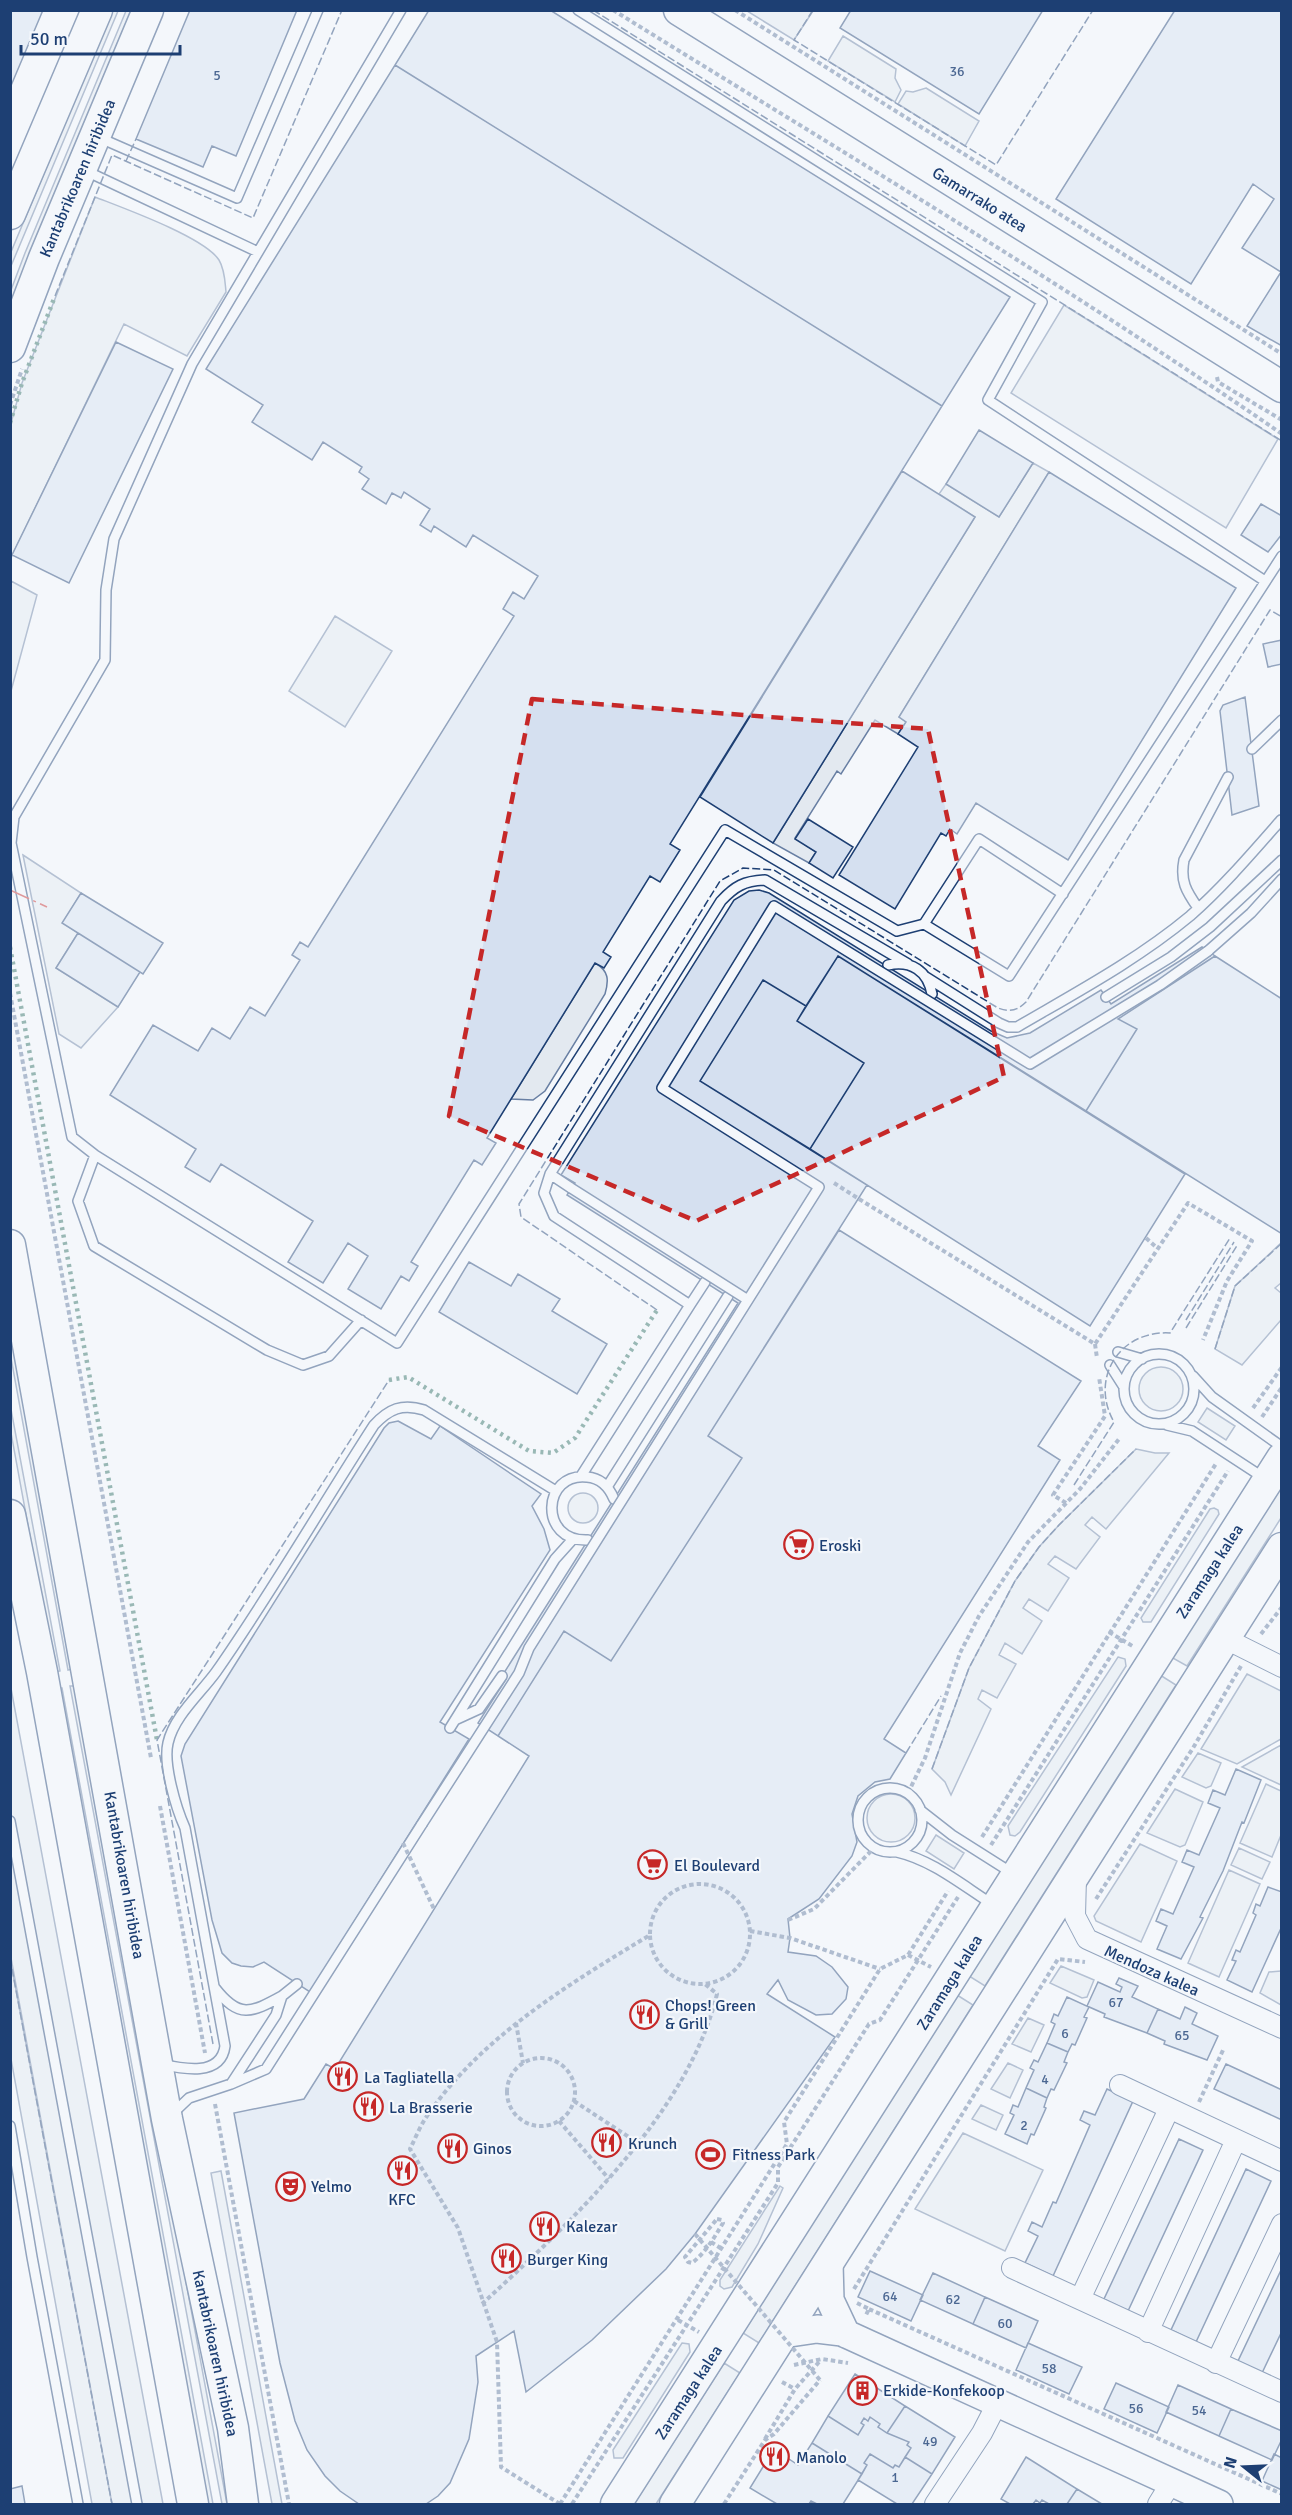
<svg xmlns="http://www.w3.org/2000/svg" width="1292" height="2515" viewBox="0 0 1292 2515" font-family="Signika,sans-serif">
<rect width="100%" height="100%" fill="#f4f7fb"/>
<!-- green -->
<path fill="#e3e9f0" stroke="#687fa3" stroke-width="1.5" d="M112,11H118L11,266V252Z
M126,11H132L10,306L11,290L25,253Z
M843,36L896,69L895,78L901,90L895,102L828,61Z
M926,88L979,121L965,146L898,104L906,91L913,92Z
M95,197C123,208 204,237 219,260C225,270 225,282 226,292L187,356L124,324L11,558V423L22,383Z
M1033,463L1049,472L899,717L906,722L898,734L875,720L841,774L837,771L795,838L816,852L809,863L773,843L975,517L939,494L946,484L999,517Z
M11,581L37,595L11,691Z
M335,616L392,651L345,727L289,691Z
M23,855L81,893L63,923L78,933L56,968L118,1007L81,1048L59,1034Z
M595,963C609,971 609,980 605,994L545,1091L533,1100L511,1099Z
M1281,1243V1283L1275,1288L1281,1293V1320L1242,1365L1215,1349L1235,1286Z
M10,1330L73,1669L68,1670L11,1358Z
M1139 1389a22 22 0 1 1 44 0a22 22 0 1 1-44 0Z
M10,1404L60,1671L55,1672L11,1433Z
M1207,1408L1235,1426L1226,1440L1198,1422Z
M1136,1449L1155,1453H1169L1106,1529L1092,1517L1085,1525L1100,1537L1076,1569L1055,1556L1048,1564L1069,1578L1048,1611L1029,1599L1023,1608L1042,1621L1022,1654L1005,1643L999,1655L1016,1664L997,1698L982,1690L978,1699L991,1709L951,1795L945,1782L932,1769L969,1668L1015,1581L1039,1547L1059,1525Z
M1281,1484V1518L1187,1666L1171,1657Z
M568 1508a15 15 0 1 1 30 0a15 15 0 1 1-30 0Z
M1214,1508L1218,1510L1219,1514L1151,1622H1143L1141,1618L1210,1509Z
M1118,1657L1125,1659L1126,1666L1020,1832L1015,1836L1010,1835L1008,1826Z
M1247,1674L1281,1691V1739L1237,1764L1201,1749Z
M1160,1675L1176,1685L985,1986L969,1976Z
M70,1686H76L227,2504H222Z
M58,1688H62L213,2504H207Z
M1281,1745V1785L1242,1767Z
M1198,1753L1221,1763L1211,1786L1206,1788L1182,1777Z
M1266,1784L1281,1791V1835L1272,1857L1240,1843Z
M1175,1789L1203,1802L1185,1845L1180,1847L1147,1833Z
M867 1818a24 24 0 1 1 48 0a24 24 0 1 1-48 0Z
M936,1835L964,1853L954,1869L926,1851Z
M1140,1844L1177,1861L1141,1942L1096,1921L1094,1916Z
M1239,1848L1270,1862L1262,1879L1231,1865Z
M1229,1870L1260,1884L1219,1977L1188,1963Z
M10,1958L112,2504H92L11,2059Z
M1061,1966L1094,1980L1087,1997L1082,1998L1050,1983Z
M1281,1971H1282L1281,2005L1260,1993L1269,1972Z
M957,1995L973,2005L759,2343L743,2333Z
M1028,2018L1044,2025L1031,2052L1012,2044Z
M1008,2063L1023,2070L1010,2098L991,2089Z
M981,2105L1003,2115L996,2130L972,2119Z
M963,2133L1043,2170L1005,2251L915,2209Z
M221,2171L282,2504H272L211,2173Z
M780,2186L783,2188L758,2244L732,2287L724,2289L720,2286V2280Z
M682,2343L689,2344L690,2352L623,2458H614L613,2450Z
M724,2363L740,2373L656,2504H634Z"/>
<!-- parking -->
<path fill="#e3e8f0" stroke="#687fa3" stroke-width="1.5" d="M747,11H813L794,40Z
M1064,305L1278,439L1226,528L1011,393Z
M10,1683L163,2504H112L11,1958Z"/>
<!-- building -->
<path fill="#d5e0f0" stroke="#1d3f73" stroke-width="1.5" d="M10,10H43L10,88Z
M190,10H297L236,156L212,146L203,167L136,139Z
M429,10H550L1010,297L942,406L395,65Z
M851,10H1043L979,114L840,28Z
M1175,10H1282V346L1247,326L1281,272L1242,248L1274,199L1253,184L1191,284L1056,199Z
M395,65L942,406L670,844L680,850L660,882L650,876L603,952L611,957L604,968L595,963L487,1138L496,1143L482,1165L474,1160L411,1262L418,1266L409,1281L401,1276L381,1309L348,1289L368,1256L348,1243L323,1283L288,1262L313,1221L221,1164L210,1182L185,1167L196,1149L110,1095L153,1025L198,1051L212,1028L230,1039L250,1007L265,1016L300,960L292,955L300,942L308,947L514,616L503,609L513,592L524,599L538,576L473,535L466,547L434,526L431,532L420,525L430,509L404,492L401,498L392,493L386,504L362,489L369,479L359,472L362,467L323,442L312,460L252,422L263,405L206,369Z
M116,342L173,369L69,583L12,555Z
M979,430L1033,463L999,517L946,484Z
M902,471L975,517L773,843L700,797Z
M1049,472L1236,588L1068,860L976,803L957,834L950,829L946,836L941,833L895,909L839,875L918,747L898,734L906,722L899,717Z
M1261,504L1282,516V534L1268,552L1241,535Z
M1282,640V664L1268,667L1263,644Z
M1245,697L1259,806L1232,815L1220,711L1223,705Z
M808,819L853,847L833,878L809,863L816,852L795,839Z
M759,890L769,893L991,1031L1007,1038L1030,1033L1101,990L1111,1004L1202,947L1215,956L1118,1019L1137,1029L1086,1111L838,956L806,1006L763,980L700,1081L867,1185L708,1436L742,1458L611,1661L564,1631L498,1736L478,1723L506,1679L502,1676L738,1303L567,1195L575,1183L561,1175L734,900L749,891Z
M81,893L163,943L143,974L62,923Z
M78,933L140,972L118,1007L56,968Z
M838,956L1185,1174L1090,1326L810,1149L864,1063L797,1021Z
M1215,956L1282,999V1234L1086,1111L1137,1029L1118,1019Z
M763,980L806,1006L797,1021L864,1063L810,1149L700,1081Z
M839,1230L1081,1381L1038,1446L1060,1460L884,1739L906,1753L890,1779L875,1782L858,1796L852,1814L857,1842L852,1856L819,1899L788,1919L790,1938L788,1952L816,1956L832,1967L848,1987L846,1999L832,2014L816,2015L788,2000L778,1980L767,1994L835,2037L695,2234L666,2269L592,2340L526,2392L514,2331L476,2356L478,2382L469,2439L450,2483L438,2496L426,2504H359L340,2491L325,2476L307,2450L295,2421L280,2363L234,2113L304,2099L326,2064L335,2069L529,1756L498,1736L564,1631L611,1661L742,1458L708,1436Z
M469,1262L511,1286L518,1274L560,1299L552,1311L607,1344L577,1394L439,1312Z
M398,1421L431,1439L440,1426L541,1494L532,1506L544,1529L550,1550L440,1722L469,1739L310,1992L264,1962L253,1967L241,1966L232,1963L222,1953L212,1920L181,1756L185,1744L384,1428L389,1423Z
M1236,1769L1261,1780L1244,1823L1242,1822L1223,1871L1200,1917L1203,1918L1181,1959L1157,1949L1167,1926L1156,1921L1161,1909L1173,1914L1194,1867L1182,1862L1187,1850L1199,1855L1220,1808L1208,1803L1213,1790L1225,1795Z
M1268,1887L1282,1892V1926L1252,1992L1227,1980L1236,1961L1232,1960L1236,1950L1240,1952L1256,1915L1253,1913L1256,1904L1260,1906Z
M1119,1978L1138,1986L1132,1997L1158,2009L1147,2033L1104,2017L1105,2014L1087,2006L1098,1982L1120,1992L1122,1987L1116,1984Z
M1067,1997L1089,2007L1084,2017L1087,2018L1075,2045L1072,2044L1068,2052L1047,2043L1055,2024L1051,2022L1054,2014L1058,2016Z
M1185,2007L1197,2013L1192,2024L1218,2036L1207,2060L1164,2044L1165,2041L1147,2033L1158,2009L1180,2019Z
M1047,2043L1068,2052L1064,2062L1067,2063L1054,2090L1051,2089L1047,2098L1026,2088L1034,2070L1030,2068L1034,2060L1038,2062Z
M1226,2064L1282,2090V2120L1214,2089Z
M1026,2088L1047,2098L1044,2107L1046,2108L1034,2135L1031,2134L1027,2144L1005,2134L1014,2115L1010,2113L1013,2105L1018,2107Z
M1107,2089L1133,2101L1053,2276L1025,2263L1038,2236L1028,2231L1032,2222L1042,2227L1053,2202L1056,2203L1090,2125L1080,2120L1084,2111L1095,2115Z
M1179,2139L1203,2150L1128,2311L1104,2299Z
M1246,2169L1271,2181L1196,2342L1171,2330Z
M1282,2268V2331L1262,2373L1238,2361Z
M870,2271L923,2295L911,2321L858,2297Z
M933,2273L985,2297L973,2324L920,2300Z
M985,2297L1038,2321L1026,2348L973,2324Z
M1028,2343L1082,2367L1069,2394L1016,2370Z
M855,2374L905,2406L887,2433L878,2427L880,2424L870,2417L868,2421L864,2418L861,2423L864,2425L858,2435L828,2416Z
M1116,2383L1169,2407L1157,2433L1104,2409Z
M1178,2385L1231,2409L1219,2436L1166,2412Z
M905,2406L955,2437L932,2474L905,2457L911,2448L907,2445L909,2442L887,2433Z
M1231,2409L1282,2431V2439L1272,2460L1219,2436Z
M828,2416L858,2435L864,2425L861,2423L864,2418L868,2421L870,2417L880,2424L878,2427L887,2433L909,2442L907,2445L911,2448L899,2467L895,2465L893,2468L870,2454L864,2463L867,2465L862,2474L812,2443Z
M812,2443L862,2474L843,2504H817L811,2501L809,2504H777L750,2488L774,2449L798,2465Z
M870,2454L893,2468L895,2465L899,2467L905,2457L932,2474L912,2504H897L858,2480L867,2465L864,2463Z
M1274,2454L1282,2458V2490L1262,2481Z
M1026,2457L1077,2489L1067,2504H1049L1042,2500L1040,2503L1036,2500L1033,2504H1010L1001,2499Z
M22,2486L25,2504H10V2489Z
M1077,2489L1102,2504H1067Z"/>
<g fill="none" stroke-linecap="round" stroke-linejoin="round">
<defs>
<path id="lane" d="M401,10L192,364L114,539L106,590L105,660L14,817L11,843L72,1137L95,1155L397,1343L725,830L897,931L924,924
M578,10L1042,302L988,400L1265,581
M100,138L237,198L318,10
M86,171L258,252
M1252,749L1282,720
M1063,894L979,839L924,924L1009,976L1282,556
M1198,908C1186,891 1180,881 1184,860L1228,777
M1208,951L1251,913L1282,879
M888,965C911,960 928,971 932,994
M926,977L999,1023L1008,1027H1017C1077,992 1137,960 1190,916C1223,887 1252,853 1281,820
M1106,997L1171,957L1210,927L1282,860
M95,1155L78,1201L94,1246L267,1350L303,1365L329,1356L361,1320
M550,1174L571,1188
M690,1305L705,1282
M1118,1352L1142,1359
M1124 1389a35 35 0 1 1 70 0a35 35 0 1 1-70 0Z
M1110,1365L1124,1387
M1193,1376L1212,1397L1282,1447
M1167,1425L1192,1431L1264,1478
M581,1476L690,1305L554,1216L544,1193L550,1174L721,901C735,886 744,881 765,880L908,964
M607,1487L728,1296
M588,1540C538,1542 542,1472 587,1477C600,1478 609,1487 614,1499
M455,1720L479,1709L502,1676
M450,1728L555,1559L573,1539
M858 1820a32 32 0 1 1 64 0a32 32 0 1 1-64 0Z
M920,1810L952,1835L1012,1873
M10,1821L137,2504
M897,1852C932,1860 962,1885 992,1904
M215,1988C239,2019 251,2013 282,1996
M161,2064C183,2069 221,2077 225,2046L185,1828C176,1808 163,1764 168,1743C174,1716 200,1694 216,1672C272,1592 321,1507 374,1425C389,1409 402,1403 424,1410L556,1491
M231,2084L266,2069L422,1824
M171,2115L189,2098L231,2084L276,2015L282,1996L297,1984
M10,2126L32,2257L78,2504"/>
<path id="street" d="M1224,1638L1282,1667
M1076,1877L1075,1916L1087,1939L1282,2028
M1120,2085L1282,2161
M1012,2268L1282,2392
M1080,2299L1169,2109
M1148,2332L1236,2140
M1216,2363L1282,2224
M935,2504L982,2433L998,2402
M1158,2504L1171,2483"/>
<path id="secondary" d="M829,2263L830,2300L846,2334
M783,2334L817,2329L842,2332L1219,2504"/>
<path id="primary" d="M679,10L1282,387
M10,214L97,10
M10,347L44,258L148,10
M10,1245L167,2119L233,2428L243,2504
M10,1515L42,1672L193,2504
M616,2504L1282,1458
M675,2504L1282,1548"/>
</defs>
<!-- lane casing -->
<use href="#lane" stroke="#1d3f73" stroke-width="12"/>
<!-- street casing -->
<use href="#street" stroke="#1d3f73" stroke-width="22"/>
<!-- secondary casing -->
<use href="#secondary" stroke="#1d3f73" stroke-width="30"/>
<!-- primary casing -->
<use href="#primary" stroke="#1d3f73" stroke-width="33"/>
<!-- path -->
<path stroke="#5e769c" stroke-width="4" stroke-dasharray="4.5 3" stroke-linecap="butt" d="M613,10C837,149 1065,284 1282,434
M735,10L1282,354
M1217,377L1218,382L1282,420
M10,405L22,369
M10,993L151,1758
M859,1199L1095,1344L1188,1203L1252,1241L1227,1281L1203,1340
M1146,1238L1157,1248
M1095,1344L1097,1358
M1253,1408L1282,1367
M1262,1417L1282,1387
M1066,1503L1053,1495L1105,1416L1099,1377
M1109,1632L1134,1647
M1261,1634L1282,1607
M908,1793L925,1758L960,1653L979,1616L1028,1542L1080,1489L1119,1439
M160,1806L205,2053
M982,1837L1217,1462
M991,1845L1228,1471
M650 1934a50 50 0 1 1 100 0a50 50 0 1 1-100 0Z
M1096,1899L1193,1748L1241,1666
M788,1920L814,1909L874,1848
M750,1931L790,1938L880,1969
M908,1955L931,1967
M516,2023L523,2063
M507 2092a34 34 0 1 1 68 0a34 34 0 1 1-68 0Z
M574,2101L638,2143
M1199,2102L1224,2048
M215,2104L289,2504
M559,2121L609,2179
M717,2219L722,2220L723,2223C714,2238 706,2252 692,2263L688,2262L685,2257Z
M711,2242L722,2249
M854,2289L1058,1959L1085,1962
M857,2303L869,2309L865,2317
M482,2304C570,2223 688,2114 717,1994L705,1984
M869,2309L1282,2494
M678,2320L699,2332
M794,2365L822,2359L848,2363
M782,2382L795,2389
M765,2439L795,2389L819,2362
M560,2504L787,2144L784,2122L880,1969L908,1955L948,1891
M560,2504L501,2467L497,2342L458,2228L410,2149C415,2139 420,2126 427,2116C481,2037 569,1984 650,1935
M572,2504L778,2183V2167L869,2024L880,2020L958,1897
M724,2504L765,2440L774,2434L820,2380"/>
<!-- lane -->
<use href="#lane" stroke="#f4f7fb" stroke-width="9"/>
<!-- street -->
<use href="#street" stroke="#f4f7fb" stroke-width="20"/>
<!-- secondary -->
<use href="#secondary" stroke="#f4f7fb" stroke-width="27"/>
<!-- primary -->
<use href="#primary" stroke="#f4f7fb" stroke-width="30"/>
<defs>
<path id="lane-bridge" d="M571,1188L748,1300
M422,1824L519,1673L529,1648L819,1187L662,1088L774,906L1030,1064L1160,985L1208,951"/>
</defs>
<!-- lane-bridge casing -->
<use href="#lane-bridge" stroke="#1d3f73" stroke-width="12" stroke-linecap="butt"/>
<!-- path-bridge -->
<path stroke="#5e769c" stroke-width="4" stroke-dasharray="4.5 3" stroke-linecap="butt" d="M834,1183L859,1199
M403,1843L434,1909
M695,2234L820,2380"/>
<!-- lane-bridge -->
<use href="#lane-bridge" stroke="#f4f7fb" stroke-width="9"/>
<!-- hedge -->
<path stroke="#2c6c60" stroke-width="4.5" stroke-dasharray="3 4.5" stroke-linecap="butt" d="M10,423L22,383L55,296
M10,947L157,1740
M389,1380L408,1377L529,1451L553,1453L575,1438L657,1310"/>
<!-- fence -->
<path stroke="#1d3f73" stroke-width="1.5" stroke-dasharray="8 3" stroke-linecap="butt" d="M593,10L1282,441
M813,10L794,40L996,165L1093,10
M126,161L136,139
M55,296L112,155L253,218L342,10
M657,1310L521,1217L519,1204L720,881L743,868L774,870L998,1008C1009,1012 1017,1011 1026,1002L1270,610L1282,617
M1186,1320L1234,1242
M1186,1328L1238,1244
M1215,1349L1235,1286L1282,1243
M1074,1485L1114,1422C1089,1378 1120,1330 1170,1333L1230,1238
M906,1753L941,1696
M932,1769L969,1668L1015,1581L1039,1547L1059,1525L1136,1449
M10,1958L112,2504
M213,2044L157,1740L389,1380"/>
<!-- power -->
<path stroke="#c62828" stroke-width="1.5" stroke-dasharray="21 4.5 3 4.5" stroke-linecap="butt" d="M10,890L47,907"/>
</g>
<!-- marked area -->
<path d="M0 0H1292V2515H0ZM532,699L928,729L1004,1077L696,1221L449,1116Z" fill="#f4f7fb" fill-opacity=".55" fill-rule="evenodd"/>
<path fill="none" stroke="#c62828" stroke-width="4.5" stroke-dasharray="12 8" stroke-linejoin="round" d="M532,699L928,729L1004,1077L696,1221L449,1116Z"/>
<!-- icons -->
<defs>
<symbol id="supermarket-ring" viewBox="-11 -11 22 22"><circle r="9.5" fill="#f4f7fb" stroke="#c62828" stroke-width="1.5"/><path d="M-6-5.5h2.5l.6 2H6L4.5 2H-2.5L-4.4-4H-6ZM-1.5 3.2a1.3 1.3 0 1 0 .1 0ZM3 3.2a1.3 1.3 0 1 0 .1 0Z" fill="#c62828"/></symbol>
<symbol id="restaurant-ring" viewBox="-11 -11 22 22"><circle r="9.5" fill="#f4f7fb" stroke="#c62828" stroke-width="1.5"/><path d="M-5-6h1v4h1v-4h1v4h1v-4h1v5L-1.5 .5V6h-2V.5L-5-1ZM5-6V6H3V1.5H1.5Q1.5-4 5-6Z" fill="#c62828"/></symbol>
<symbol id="stadium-ring" viewBox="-11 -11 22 22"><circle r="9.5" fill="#f4f7fb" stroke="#c62828" stroke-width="1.5"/><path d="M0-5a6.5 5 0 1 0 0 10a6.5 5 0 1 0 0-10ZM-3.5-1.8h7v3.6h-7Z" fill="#c62828"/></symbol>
<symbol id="theatre-ring" viewBox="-11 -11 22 22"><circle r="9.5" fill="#f4f7fb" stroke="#c62828" stroke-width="1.5"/><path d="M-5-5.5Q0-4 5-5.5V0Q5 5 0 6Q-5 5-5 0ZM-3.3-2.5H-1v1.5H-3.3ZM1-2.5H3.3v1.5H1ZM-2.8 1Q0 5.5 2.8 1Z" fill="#c62828"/></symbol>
<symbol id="building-ring" viewBox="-11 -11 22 22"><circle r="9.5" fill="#f4f7fb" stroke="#c62828" stroke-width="1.5"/><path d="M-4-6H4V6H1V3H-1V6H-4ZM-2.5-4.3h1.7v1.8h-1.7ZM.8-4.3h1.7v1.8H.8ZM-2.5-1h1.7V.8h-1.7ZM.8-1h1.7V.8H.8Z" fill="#c62828"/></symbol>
</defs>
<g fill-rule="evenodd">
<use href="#supermarket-ring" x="782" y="1528" width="33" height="33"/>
<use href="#supermarket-ring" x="636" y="1848" width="33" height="33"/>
<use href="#restaurant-ring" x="628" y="1998" width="33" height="33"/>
<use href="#restaurant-ring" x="326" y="2060" width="33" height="33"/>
<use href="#restaurant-ring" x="352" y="2090" width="33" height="33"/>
<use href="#restaurant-ring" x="590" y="2126" width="33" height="33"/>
<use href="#restaurant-ring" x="436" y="2132" width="33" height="33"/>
<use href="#stadium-ring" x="694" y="2138" width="33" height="33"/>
<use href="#restaurant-ring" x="386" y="2154" width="33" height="33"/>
<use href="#theatre-ring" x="274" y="2170" width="33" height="33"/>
<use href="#restaurant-ring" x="528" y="2210" width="33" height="33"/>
<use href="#restaurant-ring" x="490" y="2242" width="33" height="33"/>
<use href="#building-ring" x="846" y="2374" width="33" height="33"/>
<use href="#restaurant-ring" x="758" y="2440" width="33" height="33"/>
</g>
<g text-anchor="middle" stroke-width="4.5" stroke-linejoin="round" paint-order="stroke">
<!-- number labels -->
<g font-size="14" fill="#4b6792">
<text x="957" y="76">36</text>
<text x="217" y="80">5</text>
<text x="1116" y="2007">67</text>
<text x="1065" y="2038">6</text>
<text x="1182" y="2040">65</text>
<text x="1045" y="2084">4</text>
<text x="1024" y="2130">2</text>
<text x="890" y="2301">64</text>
<text x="953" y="2304">62</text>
<text x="1005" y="2328">60</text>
<text x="1049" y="2373">58</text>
<text x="1136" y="2413">56</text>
<text x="1199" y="2415">54</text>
<text x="930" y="2446">49</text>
<text x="895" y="2482">1</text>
</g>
<!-- street labels -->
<g font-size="16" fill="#1d3f73" stroke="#f4f7fb">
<text transform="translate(77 178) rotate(-67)" y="6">Kantabrikoaren hiribidea</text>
<text transform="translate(980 199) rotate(32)" y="6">Gamarrako atea</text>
<text transform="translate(1209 1571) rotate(-57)" y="6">Zaramaga kalea</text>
<text transform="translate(125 1875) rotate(80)" y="6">Kantabrikoaren hiribidea</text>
<text transform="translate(1152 1970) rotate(24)" y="6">Mendoza kalea</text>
<text transform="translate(949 1982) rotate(-58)" y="6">Zaramaga kalea</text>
<text transform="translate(216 2353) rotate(78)" y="6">Kantabrikoaren hiribidea</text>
<text transform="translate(688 2392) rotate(-57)" y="6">Zaramaga kalea</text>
</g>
<!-- poi labels -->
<g font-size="16" fill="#1d3f73" stroke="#f4f7fb" text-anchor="start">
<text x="819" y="1551">Eroski</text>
<text x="674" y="1871">El Boulevard</text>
<text x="665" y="2011">Chops! Green<tspan x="665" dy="18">&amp; Grill</tspan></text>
<text x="364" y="2083">La Tagliatella</text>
<text x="389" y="2113">La Brasserie</text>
<text x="628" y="2149">Krunch</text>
<text x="473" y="2154">Ginos</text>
<text x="732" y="2160">Fitness Park</text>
<text x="311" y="2192">Yelmo</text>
<text x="402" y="2205" text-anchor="middle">KFC</text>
<text x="566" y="2232">Kalezar</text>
<text x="527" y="2265">Burger King</text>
<text x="883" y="2396">Erkide-Konfekoop</text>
<text x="796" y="2463">Manolo</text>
</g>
</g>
<!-- border -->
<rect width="1292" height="2515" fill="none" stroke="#1d3f73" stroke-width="24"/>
<!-- north arrow -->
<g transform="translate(1244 2467) rotate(288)" stroke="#f4f7fb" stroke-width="4.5" paint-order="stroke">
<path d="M0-4.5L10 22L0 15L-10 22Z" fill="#1d3f73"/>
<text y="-9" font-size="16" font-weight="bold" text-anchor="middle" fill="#1d3f73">N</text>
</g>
<!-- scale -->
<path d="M21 45v9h159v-9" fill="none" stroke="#1d3f73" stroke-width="3"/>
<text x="30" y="45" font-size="18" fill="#1d3f73" stroke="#f4f7fb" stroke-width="4.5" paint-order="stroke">50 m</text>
</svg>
